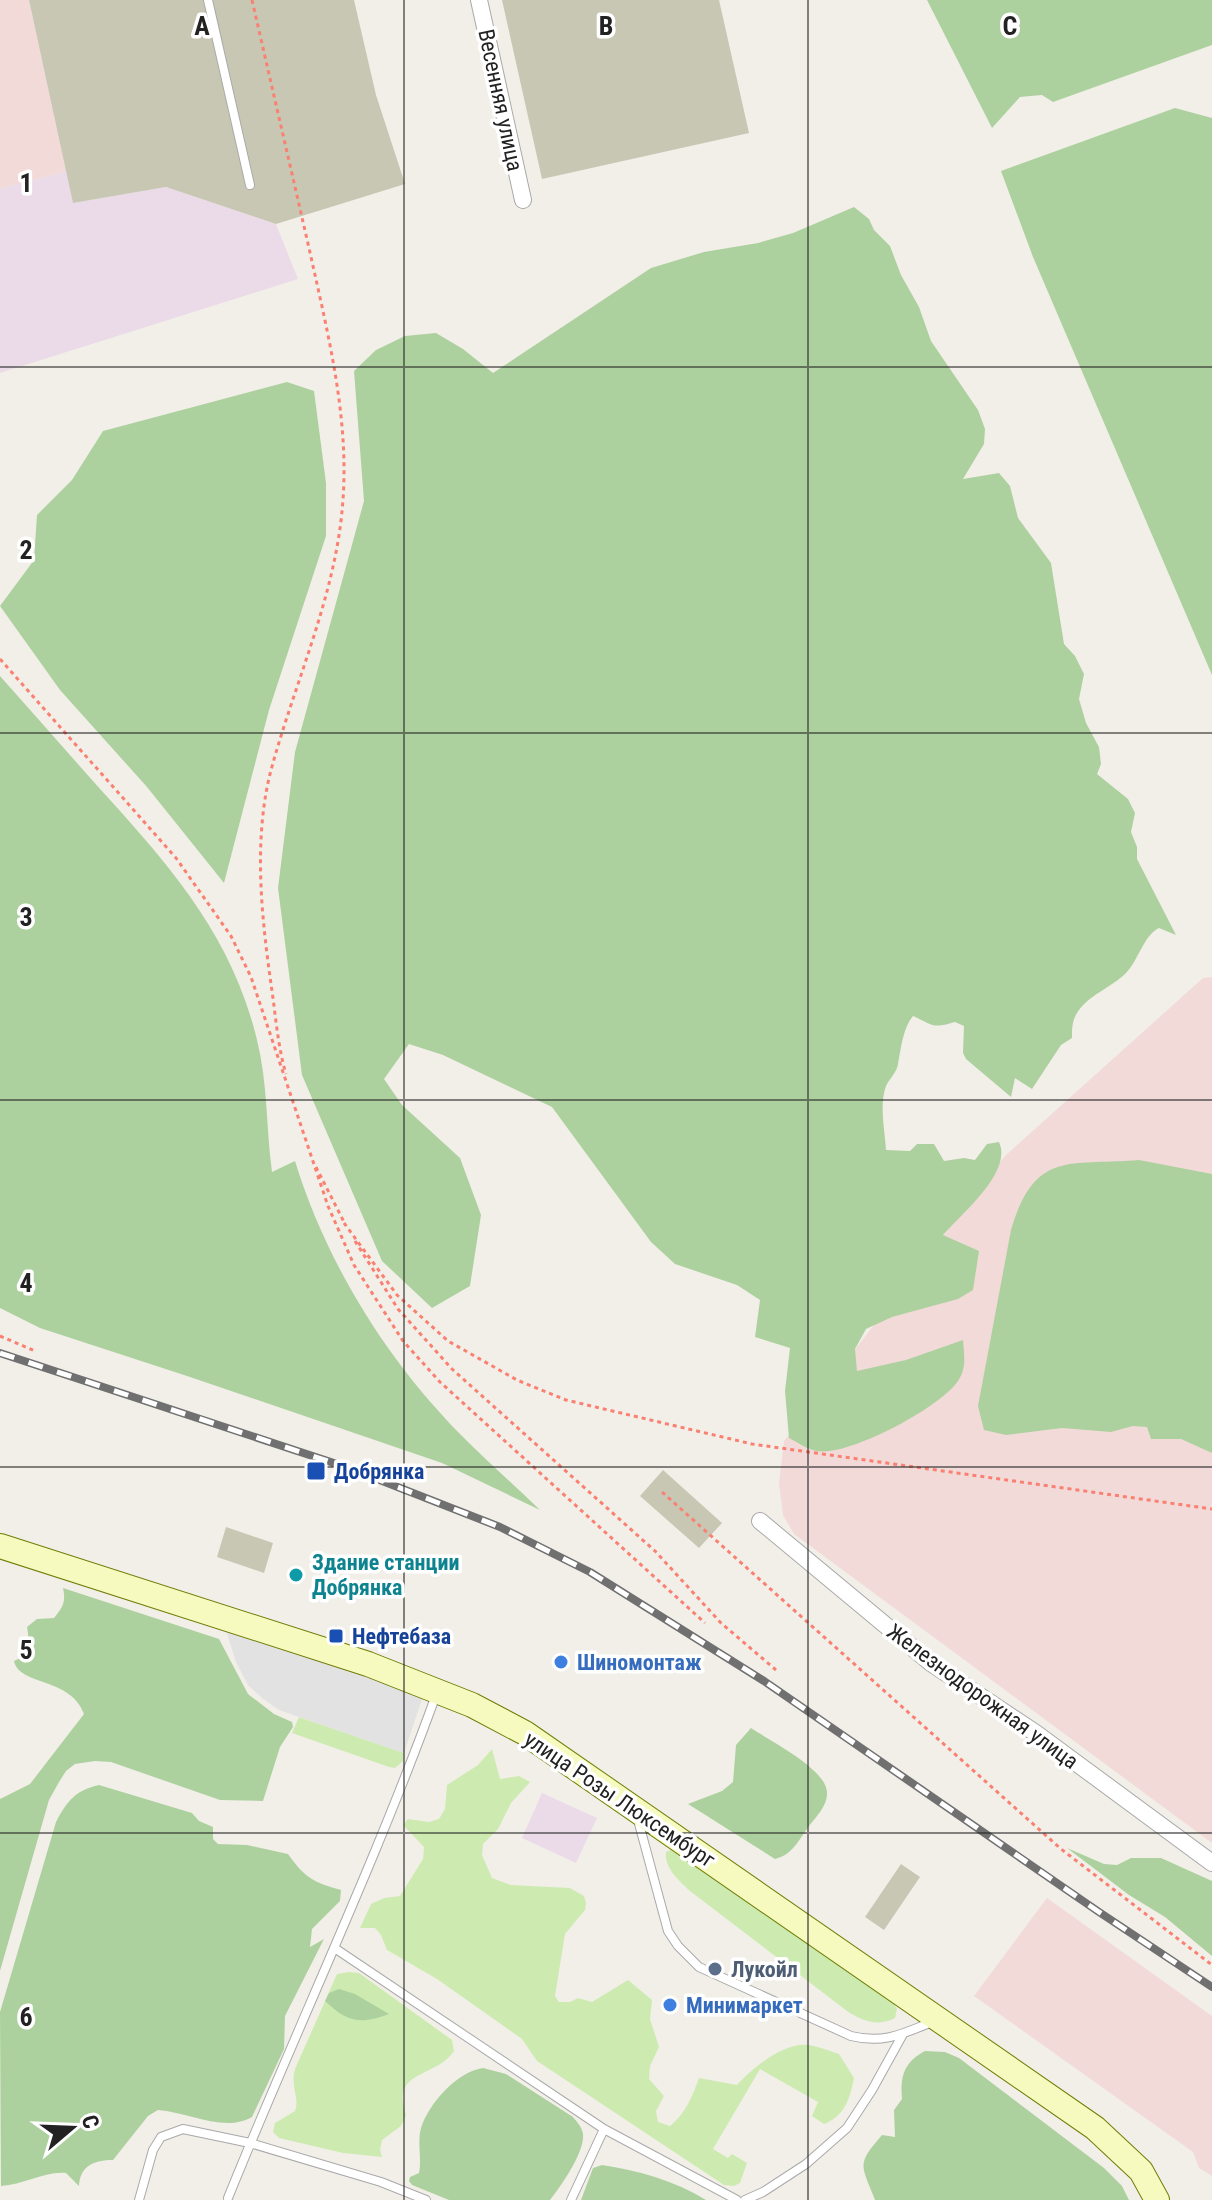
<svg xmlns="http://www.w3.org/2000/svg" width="1212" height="2200" viewBox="0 0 1212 2200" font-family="'Roboto Condensed',sans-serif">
<rect width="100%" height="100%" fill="#f2efe9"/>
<!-- commercial -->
<path fill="#f2dad9" d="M0,0H29L67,171L0,189Z
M1212,977V1843L794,1534L783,1515L779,1483L784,1441L1005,1156L1203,978Z
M1047,1898L1212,2016V2176L1199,2168L1193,2152L974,1996Z"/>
<!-- industrial -->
<path fill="#ebdbe8" d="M67,171L73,203L166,187L276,224L298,279L0,373V189Z
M542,1793L597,1818L576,1863L522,1838Z"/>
<!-- construction -->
<path fill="#c7c7b4" d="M29,0H354L376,95L405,184L276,224L166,187L73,203Z
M502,0H719L749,133L542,179Z
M663,1470L722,1523L699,1548L640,1496Z
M226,1527L273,1543L264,1573L217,1557Z
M901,1864L920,1877L884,1930L865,1917Z"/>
<!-- grass -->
<path fill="#cdebb0" d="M299,1717L404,1753L403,1761L395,1768L389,1767L292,1733Z
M492,1749L500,1779L519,1776L530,1782L511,1803L498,1829L483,1844L482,1855L492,1878L511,1885L570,1888L584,1896L586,1903L585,1910L565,1934L555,1996L559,2002H570L578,1998L592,2002L628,1980L652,2000L650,2019L659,2047L650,2066L649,2079L664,2096L656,2111L658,2122L670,2126C686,2113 692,2097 699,2078L737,2085C752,2068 784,2042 808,2045C818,2046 829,2051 839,2054L854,2078C850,2098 845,2116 824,2124L812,2116L818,2102L760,2069L713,2149L728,2158L732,2154L747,2163L740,2183L734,2186L724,2185L537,2061L522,2039L437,1979L387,1950L381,1935L375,1928H360L371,1904L384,1898L400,1896L423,1859L424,1847L403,1825L408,1819L429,1822L439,1819L445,1809L447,1785L478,1765Z
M671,1850L893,2002L897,2009L895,2018C878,2027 862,2021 847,2011L690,1891C679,1880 664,1868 666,1852Z
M349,1972L359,1973L452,2040L454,2051C435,2079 390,2069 406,2115L401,2126L382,2140L380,2150L382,2157L343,2153L279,2138L273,2132L275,2123L295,2111C300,2097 290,2087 295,2069L337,1974Z"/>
<!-- forest -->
<path fill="#add19e" d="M927,0H1212V45L1053,102L1042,95L1020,97L992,128Z
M1175,108L1212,118V675L1033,257L1001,171Z
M854,207L869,219L874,230L890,246L901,275L919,307L931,341L978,410L985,429L984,444L963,479L999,473L1010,486L1018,518L1051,563L1064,644L1075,656L1084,674L1079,699L1086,723L1099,747L1101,764L1097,774L1128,799L1135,813L1131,832L1137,847V859L1176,935L1159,928C1144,935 1138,961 1126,973C1111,988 1088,995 1077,1013C1072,1021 1072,1029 1072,1038L1061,1045L1032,1089L1015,1078L1011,1097L966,1059L963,1053L964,1026L955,1022C932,1029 933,1025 913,1016C903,1028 901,1048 898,1064C897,1072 890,1078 886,1086C879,1105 885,1131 886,1150L910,1151L917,1144H934L944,1161L964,1158L975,1160L987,1144L999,1142C1013,1172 961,1214 943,1235L979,1251L973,1290L958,1299L892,1317L866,1329L855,1349L857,1371L906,1360L963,1340C964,1355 967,1368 958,1381C941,1407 848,1457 817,1451C808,1450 797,1442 789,1438L785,1391L790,1348L755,1337L760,1300L737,1285L675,1264L651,1242L552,1107L443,1055L409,1044L384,1079L402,1105L460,1158L481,1215L470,1286L432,1308L382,1261L302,1075L278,888L295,752L364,501L354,371L376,350L405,336L436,333L463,349L493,373L651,268L704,252L758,243L793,233Z
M287,382L314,391L326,483V536L269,710L224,883L147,787L60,690L0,606L34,560L37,515L72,480L103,431Z
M0,676C34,714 67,752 101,790C171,867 232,936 257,1040C268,1084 266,1128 272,1172L295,1161C326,1262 386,1359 461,1435C487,1461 514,1485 540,1510L442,1463L187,1376L40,1328L0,1308Z
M1139,1160L1212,1174V1453L1181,1439H1151L1147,1427L1133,1426L1111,1432L1062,1428L1006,1435L984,1430L978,1406L1011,1230C1035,1149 1070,1166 1139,1160Z
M63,1588L219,1639L248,1694L274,1714L292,1722L293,1727L280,1747L263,1801L220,1800L111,1762L95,1761L75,1764L66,1771L59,1782L49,1800L0,1971V1799L30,1784L84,1714C71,1677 19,1686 14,1661C30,1654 30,1643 27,1627L37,1619L54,1618C63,1607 66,1602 63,1588Z
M751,1728C770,1741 829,1770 827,1794C827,1806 816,1817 809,1826C799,1840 792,1855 775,1859L688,1804L722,1791L733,1782L736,1745Z
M99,1785L192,1813L199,1821L213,1827V1839L218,1844L247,1845L288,1854C305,1878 313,1882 341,1890L340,1901L312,1929L310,1947L324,1939L285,2016L284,2049L252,2117C225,2133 188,2112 158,2110L148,2116L113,2160C94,2160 80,2166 79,2186L66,2173C44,2171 24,2185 1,2186L0,2012L56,1822C67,1801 76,1790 99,1785Z
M1067,1848L1104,1864L1117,1865L1131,1858H1161L1212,1881V1956L1165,1917L1129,1895Z
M339,1989L355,1994L389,2014C360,2025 347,2022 325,2001L329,1993Z
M925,2051L945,2052L959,2058L1104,2168L1122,2186L1129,2200H875C861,2164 856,2165 882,2135L895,2137L894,2110L902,2099C900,2076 904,2062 925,2051Z
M483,2068L506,2074L573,2117C577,2122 582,2127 583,2134C585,2152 561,2186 550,2200H449L412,2185L409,2181L410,2177L419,2173C422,2159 417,2142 421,2128C429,2103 458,2071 483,2068Z
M602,2165C637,2170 676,2181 706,2200H581L593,2168Z"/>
<!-- parking -->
<path fill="#e2e2e2" d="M226,1630L380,1680L423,1696L404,1753L279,1710L262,1698L248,1685L236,1662Z"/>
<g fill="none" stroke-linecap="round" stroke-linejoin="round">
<defs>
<path id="lane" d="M208,0L250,185
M638,1820L668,1931L678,1946L699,1967L851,2036C884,2044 902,2034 932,2022
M336,1949L604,2129L737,2200
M228,2198C296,2030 374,1866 436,1695
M139,2200L153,2150L161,2137L183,2129L250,2143L381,2182L426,2200
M571,2200L604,2129
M745,2200L763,2192L806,2164L847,2128L872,2090L903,2034"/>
<path id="street" d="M479,0L523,200
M760,1521L931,1663L1037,1734L1212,1863"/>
<path id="secondary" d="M0,1546L368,1664L472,1705L525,1733L1095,2128L1141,2171L1157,2200"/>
</defs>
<!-- lane casing -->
<use href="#lane" stroke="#a9a9a9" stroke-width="10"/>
<!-- street casing -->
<use href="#street" stroke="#a9a9a9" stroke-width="18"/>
<!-- secondary casing -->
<use href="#secondary" stroke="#707d05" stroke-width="26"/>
<!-- path -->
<path stroke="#fa8072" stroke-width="3" stroke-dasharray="4 4" stroke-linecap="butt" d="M252,0C271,83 290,165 309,248C327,330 349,415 343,499C337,594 294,683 270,774C253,844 262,921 272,991C276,1019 278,1047 286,1074
M0,659L176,858L231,936L251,977L328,1206L354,1265L403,1341L440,1382L705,1623
M316,1167L345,1224
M344,1223L397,1295L448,1341L517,1380L566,1400L752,1444L1212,1509
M355,1241L398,1309L452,1369L655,1551L721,1623L776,1670
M0,1336L35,1351
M662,1492L1061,1849L1212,1965"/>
<!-- lane -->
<use href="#lane" stroke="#fff" stroke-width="8"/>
<!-- street -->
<use href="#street" stroke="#fff" stroke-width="16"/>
<!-- secondary -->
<use href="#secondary" stroke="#f7fabf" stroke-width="24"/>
<defs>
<path id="rail" d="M0,1353L349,1468L500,1527L590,1572L764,1681L1099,1912L1212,1987"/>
</defs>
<!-- rail casing -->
<use href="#rail" stroke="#707070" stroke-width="8"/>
<!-- rail -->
<use href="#rail" stroke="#fff" stroke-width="5" stroke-dasharray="15" stroke-linecap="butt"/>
</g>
<!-- grid -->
<path fill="none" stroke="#222" stroke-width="2" stroke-opacity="0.55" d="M404,0V2200M808,0V2200M0,367H1212M0,733H1212M0,1100H1212M0,1467H1212M0,1833H1212"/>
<!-- markers -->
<g fill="#1a4fb4" stroke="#fff" stroke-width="3">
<rect x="306" y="1461" width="20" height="20" rx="4"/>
<rect x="328" y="1628" width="16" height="16" rx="4"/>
</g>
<circle fill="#0f9aa8" stroke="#fff" stroke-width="3" cx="296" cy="1575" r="8"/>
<g fill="#3f7fe0" stroke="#fff" stroke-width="3">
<circle cx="561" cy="1662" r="8"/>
<circle cx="670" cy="2005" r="8"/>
</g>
<circle fill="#5c6f8a" stroke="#fff" stroke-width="3" cx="715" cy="1969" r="8"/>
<g text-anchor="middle" stroke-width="7" stroke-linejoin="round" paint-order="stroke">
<!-- street labels -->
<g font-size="22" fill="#222" stroke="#fff">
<text transform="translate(501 100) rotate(78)" y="8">Весенняя улица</text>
<text transform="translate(983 1696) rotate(36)" y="8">Железнодорожная улица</text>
<text transform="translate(620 1799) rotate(34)" y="8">улица Розы Люксембург</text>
</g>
<!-- transit labels -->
<g font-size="22" font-weight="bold" fill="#164399" stroke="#fff" text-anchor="start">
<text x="334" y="1479">Добрянка</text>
<text x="352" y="1644">Нефтебаза</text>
</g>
<!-- culture labels -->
<g font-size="22" font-weight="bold" fill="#0d838f" stroke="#fff" text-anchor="start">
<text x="312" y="1570">Здание станции<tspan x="312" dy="25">Добрянка</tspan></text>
</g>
<!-- shop labels -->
<g font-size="22" font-weight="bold" fill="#366cbe" stroke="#fff" text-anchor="start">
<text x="577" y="1670">Шинoмонтаж</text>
<text x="686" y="2013">Минимаркет</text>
</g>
<!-- service labels -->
<g font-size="22" font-weight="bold" fill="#4e5e75" stroke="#fff" text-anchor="start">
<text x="731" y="1977">Лукойл</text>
</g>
</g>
<g font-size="26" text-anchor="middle" font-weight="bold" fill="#222" stroke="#fff" stroke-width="7" stroke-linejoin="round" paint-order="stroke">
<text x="202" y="35">A</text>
<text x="606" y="35">B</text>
<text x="1010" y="35">C</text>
<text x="26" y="192">1</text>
<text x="26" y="559">2</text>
<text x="26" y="926">3</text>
<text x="26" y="1292">4</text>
<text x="26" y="1659">5</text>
<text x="26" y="2026">6</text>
</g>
<!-- north arrow -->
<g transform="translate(72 2128) rotate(71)" stroke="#ffffff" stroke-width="6" paint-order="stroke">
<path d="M0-6L14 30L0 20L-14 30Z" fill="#222222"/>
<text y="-12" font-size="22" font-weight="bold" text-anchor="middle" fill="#222222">С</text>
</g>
</svg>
